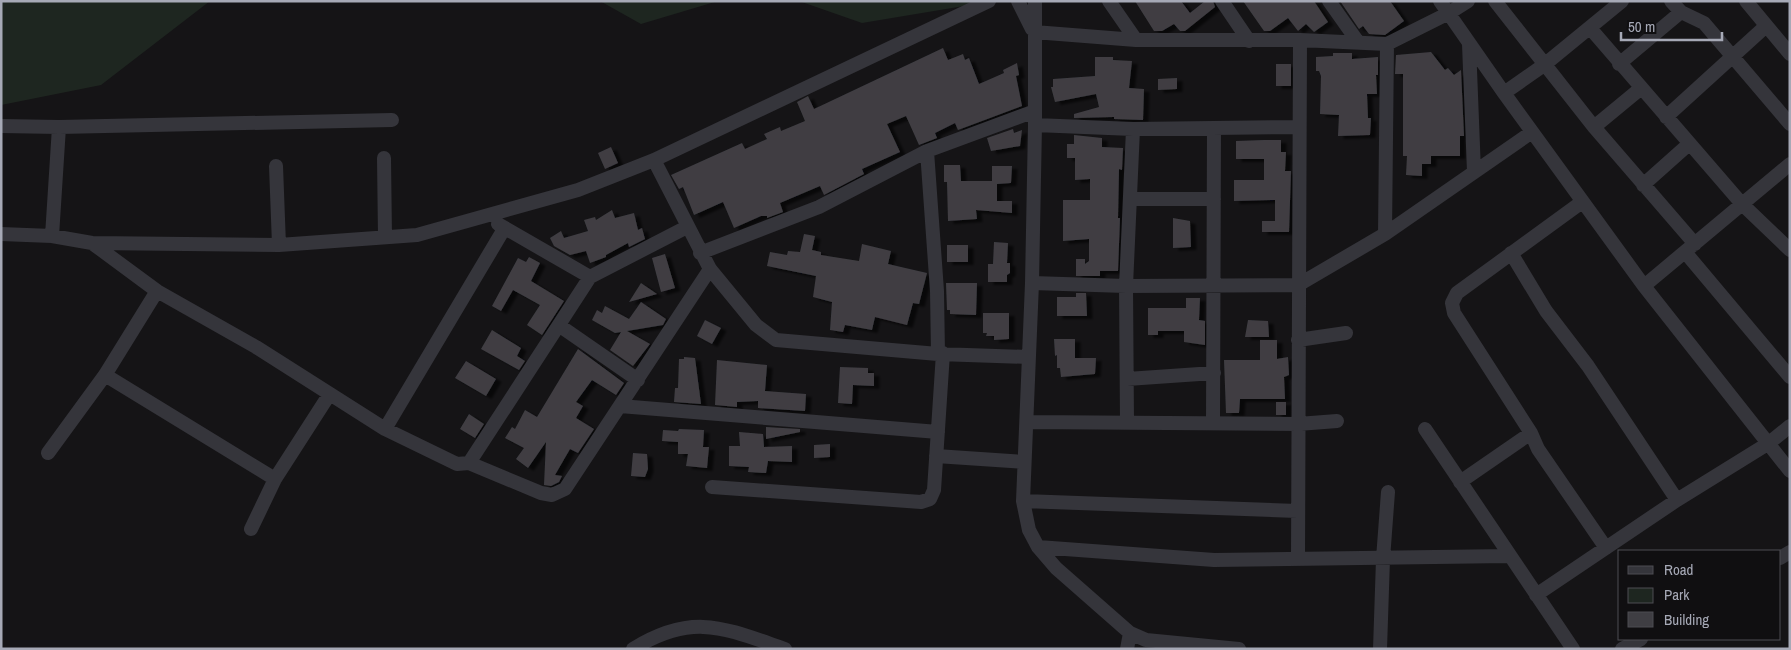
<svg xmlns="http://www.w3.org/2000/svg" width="1791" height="650" viewBox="0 0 1791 650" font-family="'Archivo Narrow',sans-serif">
<defs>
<filter id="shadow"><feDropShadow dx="5.5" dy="3" stdDeviation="1" flood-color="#0009"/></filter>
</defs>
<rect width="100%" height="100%" fill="#151416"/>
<!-- green -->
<path fill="#1e2620" d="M1,1H210L101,85L1,105Z
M600,1H718L641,24Z
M799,1H994L862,23Z"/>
<!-- building -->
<path fill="#3f3e43" filter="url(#shadow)" d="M1135,1H1181L1190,13L1205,1H1213L1215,7L1185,31H1180L1174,24L1162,31H1154Z
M1243,1H1314L1328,22L1314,32L1306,24L1298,31L1288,18L1270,31H1264Z
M1340,1H1390L1404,21L1385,35L1369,34L1363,26L1359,29Z
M943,48L948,60L963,54L965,60L969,58L979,84L1004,73L1003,70L1017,63L1019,75L1016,76L1022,106L958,130L955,123L935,133L937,138L919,145L906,116L887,124L900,152L862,169L864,174L824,195L820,186L780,203L783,212L767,218V216H761L734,228L723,202L694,215L683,187L679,189L671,175L742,143L745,149L767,139L764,134L780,127L781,131L805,121L797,102L808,96L814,109Z
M1431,52L1445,70L1448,68L1454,75L1461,70L1464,136H1460V156H1431V164H1422V176L1406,175L1407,156H1403V74H1395L1396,55Z
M1333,53H1352V59L1378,57V75H1376L1377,94H1367L1368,118H1371L1370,135L1338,136L1339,115L1320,114L1321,76L1319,71H1316V57L1333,56Z
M1095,57H1113V60L1132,61L1129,88L1144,89L1143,120L1114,119V117L1074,118V114L1099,107L1096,94L1055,102L1051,87H1053V79L1095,76Z
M1276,64H1291V86H1276Z
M1177,78V89L1158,90V79Z
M1013,129L1014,133L1022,130L1020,146L991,151L987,138Z
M1074,135L1102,138V147L1123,148L1122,170L1119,169L1118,218H1120L1118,271H1100V276H1076V259H1085V264L1089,261V239L1063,241V200H1090V179L1075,180V158H1067V144H1074Z
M1264,140H1281V152H1286L1285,171H1291L1289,232H1262V221H1275V200L1234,201V180H1264V159H1236V141Z
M611,147L618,163L605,169L598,153Z
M944,165H960L961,181H992V166H1012L1011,183L997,184V201H1012V213L976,210L977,219L948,221L947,182H944Z
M612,210L615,218L634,213L638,230L642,228L645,239L629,247L628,243L606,255V257L590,263L586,251L570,255L554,246L550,238L561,231L564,238L588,231L584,220L595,217L596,220Z
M1173,218L1190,221L1191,247L1173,248Z
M804,234L815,236L812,250L821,252V255L859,261L862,244L891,251L888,264L927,273L919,304L913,303L907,325L875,317L872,330L845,325L843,332L830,330L832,302L813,297L816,276L767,266L770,252L787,255L788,251L800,252Z
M994,242L1008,243L1007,263H1010V273L1007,275V282H988V264H993Z
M947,245H968V262H947Z
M665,254L675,288L661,292L652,258Z
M529,257L540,263L531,281L564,301L542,335L527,325L540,305L513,290L501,311L492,306L518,258L526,262Z
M641,283L657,294L629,302Z
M946,283H977L976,315L950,314V310H947Z
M1076,293H1086L1087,316H1057V297H1076Z
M1186,298H1200L1199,320L1205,321V345L1184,342V331H1158V335H1148V308H1186Z
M641,302L666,319L663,325L627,331L650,344L633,366L610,350L621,332L615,333L592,320L597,310L602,313L605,306L629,319Z
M983,313H1009V339L994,340V336H986L987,333H983Z
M705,320L721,328L712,344L697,336Z
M1248,320L1268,321L1269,337H1245Z
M492,330L521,348L517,356L525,361L519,370L481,349Z
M1054,339H1075V358H1096L1095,374L1061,377L1060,368H1057V355L1055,356Z
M1260,340H1277V359L1288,357L1289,375L1284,377L1285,399H1240L1239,413H1226L1224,360H1260Z
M578,349L624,383L616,395L592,380L576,402L583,406L576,418L594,429L578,453L570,449L555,475L562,476L559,482L551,486L544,485L546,442L528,468L516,459L524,448L505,438L512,427L515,429L525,410L537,417Z
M684,357L695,358L701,404L674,402L675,388H678L679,359H684Z
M717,360L767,365L765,391L806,394L805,411L758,408V401L737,402V407L715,405Z
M466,361L496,379L486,396L455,378Z
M840,367L868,368V373H874V386L853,385L852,404L838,403Z
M1276,402H1286V415H1276Z
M469,414L484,424L475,438L460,429Z
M766,427L800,429V432L766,439Z
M679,429L704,430L703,447H709L707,468L686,466L688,454H678V442L662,441L663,430L678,431Z
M739,432L763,434L764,447L792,446V462L768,461L766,473L748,472L749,467L729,466V446H740Z
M830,444V457L814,458V445Z
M633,453L647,454L648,469L645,477L631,476Z"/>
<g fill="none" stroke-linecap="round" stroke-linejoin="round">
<!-- minor -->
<path stroke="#35353b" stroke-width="14" d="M1018,1L1032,29
M1035,1V125L1032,283L1023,501L1029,530L1038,547L1056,568L1130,633L1146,640L1239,649
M1109,1L1136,40
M1222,1L1249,41
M1329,1L1358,42
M1440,1L1504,93L1644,286L1790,471
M1495,1L1594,127L1695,244
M1671,1L1681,12L1704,23L1790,124
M1746,1L1790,54
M1590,28L1742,204L1790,250
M1034,32L1136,40H1300L1387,44L1449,13L1468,1
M1469,44L1474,172
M1619,64L1681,12
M1504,93L1544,65L1622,1
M1666,117L1766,26
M1035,125L1133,129L1299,127
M1,126L59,127L392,120
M1594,127L1640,89
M927,151L937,291L938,354
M384,158L385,237
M654,160L710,269L756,325L776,340L938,354L1028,357
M276,166L279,245
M1643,185L1689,144
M1130,199H1214
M1582,202L1457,293L1452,303L1454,313L1531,433L1538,449L1606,548
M498,224L590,277
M1,234L52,236L92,243L279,245L417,235L578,190L654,160L989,1
M1385,234L1387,44
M52,236L59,127
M92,243L157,291L256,347L385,429L457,464L469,463L541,493L552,495L565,489L710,269
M1685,252L1790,377
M700,253L819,207L927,151L1035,111
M1511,253L1546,311L1588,366L1677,500
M1032,283L1126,286L1298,285L1385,234L1532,132
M1644,286L1790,164
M560,326L638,380
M1298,340L1346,333
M105,375L275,479
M1127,379L1214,373
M620,406L938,432
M1027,422L1298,424L1337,421
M1127,422L1126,286L1133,129
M1213,422L1214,129
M385,429L504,229
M1425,429L1573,649
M48,453L105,375L157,291
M936,456L1024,462
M469,463L590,277L687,227
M1460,482L1531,433
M712,487L921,502L930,499L934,490L943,353
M1023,501L1297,511
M251,529L275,479L329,395
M1038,547L1214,560L1508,556
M1780,558L1790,552
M1298,559L1300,40
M1536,595L1677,500L1769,443L1790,426
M633,649C693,612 724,628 785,649
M1127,649L1130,633
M1380,649L1383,559L1388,492
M1622,649L1641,639"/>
</g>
<!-- border -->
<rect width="1791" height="650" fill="none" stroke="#a6a9b6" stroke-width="5"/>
<!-- legend -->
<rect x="1618" y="550" width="162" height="90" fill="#100f11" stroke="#4c4d53"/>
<rect x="1628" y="566" width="25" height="8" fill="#35353b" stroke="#4c4d53"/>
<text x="1664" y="575" font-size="15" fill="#a6a9b6">Road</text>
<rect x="1628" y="588" width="25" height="15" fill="#1e2620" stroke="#4c4d53"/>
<text x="1664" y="600" font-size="15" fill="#a6a9b6">Park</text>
<rect x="1628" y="612" width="25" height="15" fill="#3f3e43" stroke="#4c4d53"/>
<text x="1664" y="625" font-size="15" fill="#a6a9b6">Building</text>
<!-- scale -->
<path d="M1621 32v8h101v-8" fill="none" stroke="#a6a9b6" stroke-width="2.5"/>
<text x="1628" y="32" font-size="15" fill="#a6a9b6" stroke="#100f11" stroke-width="4" paint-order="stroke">50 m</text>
</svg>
